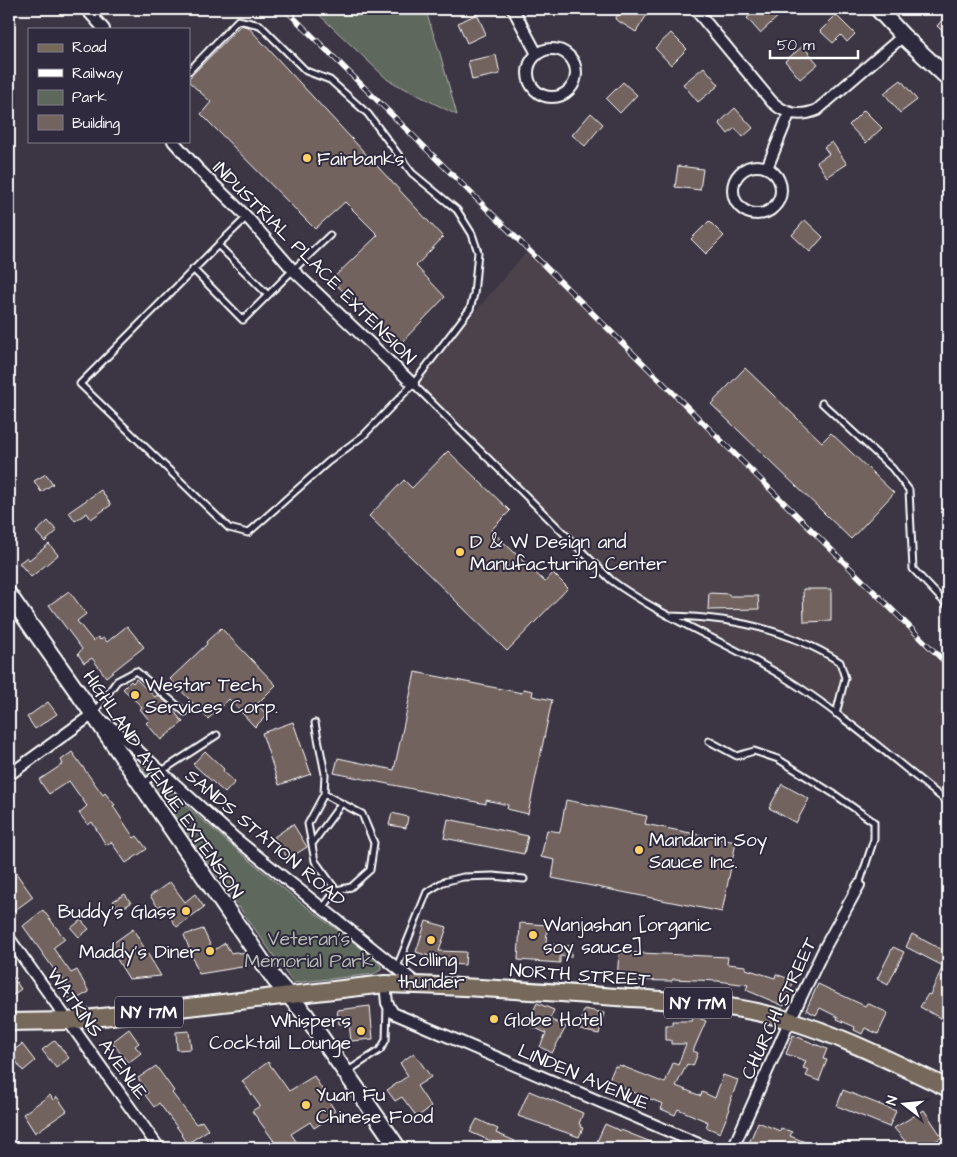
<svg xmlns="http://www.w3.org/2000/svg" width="957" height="1157" viewBox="0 0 957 1157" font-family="'Architects Daughter',sans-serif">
<rect width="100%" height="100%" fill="#3c3544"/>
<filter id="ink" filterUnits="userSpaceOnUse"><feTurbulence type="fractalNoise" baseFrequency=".02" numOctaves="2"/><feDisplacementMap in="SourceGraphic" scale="10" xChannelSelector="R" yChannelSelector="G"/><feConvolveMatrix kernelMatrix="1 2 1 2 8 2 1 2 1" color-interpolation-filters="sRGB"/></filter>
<g filter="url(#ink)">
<!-- built -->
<path fill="#4c434c" d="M528,250L948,665V803L836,714L782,676L669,616L634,601L413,384Z"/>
<!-- green -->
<path fill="#5e675b" stroke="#aeb3ad" d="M313,9H425L439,50L457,115L388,80Z
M126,753L230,844L300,902L374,957L381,966V970L374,974L293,983L159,794Z"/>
<!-- building -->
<path fill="#72635f" stroke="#fff" d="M622,9H640L648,13L636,32L615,19Z
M757,9H774L780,15L760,33L747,18Z
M948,13V37L937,26Z
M477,14L486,34L467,43L458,23Z
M836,15L855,34L847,42L841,35L833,43L820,31Z
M241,25L248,27L443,237L416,266L445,297L400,344L331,280L378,235L345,202L315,229L201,114L211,102L189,82V78Z
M671,33L687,49L671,65L655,48Z
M803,46L818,64L800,79L785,61Z
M496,55L500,74L472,80L468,61Z
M704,67L719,85L698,102L683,84Z
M901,80L917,100L900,113L884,93Z
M623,82L637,95L620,113L606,99Z
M735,108L753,128L743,137L735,128L728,134L719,123Z
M864,110L882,128L866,143L849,125Z
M591,113L603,124L585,146L572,135Z
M832,142L847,164L827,177L817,162L829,154L824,147Z
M678,166L703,169L700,190L675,187Z
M805,220L823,237L810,252L792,235Z
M709,221L724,236L706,254L691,239Z
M745,368L822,442L831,433L894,493L851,539L711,404Z
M448,451L510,511L491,530L545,582L553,573L568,588L507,651L369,516L404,480L412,488Z
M46,474L53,484L41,492L34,481Z
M101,490L111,505L91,519L87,513L75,521L69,512Z
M48,521L57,531L45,542L36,532Z
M49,544L58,555L31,577L19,563L27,557L29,560Z
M803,589H831V621L804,622Z
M69,591L86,614L77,621L93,641L98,637L100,640L104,638L107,642L127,626L144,647L106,677L92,658L84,663L78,654L82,649L49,605Z
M709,593L729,594V596H758L759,609L708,610Z
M221,628L276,685L257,704L267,715L255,727L229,699L208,719L170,679L207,644L206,642Z
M415,672L522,693L523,689L533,691L532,696L552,700L528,814L507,809L508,805L486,800V804L334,773L338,758L394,770Z
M136,679L155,697L157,695L165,701L183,722L161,740L146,723L149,720L140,709L142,707L123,689L131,681L133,683Z
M48,702L57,714L35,729L27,717Z
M293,722L311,774L279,785L262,733Z
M205,751L224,769L223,771L235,782L225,793L193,764Z
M72,752L103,795L105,793L115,805L113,806L134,838L137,836L147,849L126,863L111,842L106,845L92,822L88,825L79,813L87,806L69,781L49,794L39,780L63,764L61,760Z
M782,784L809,799L796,823L769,808Z
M566,800L647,816L645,824L736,842L722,912L552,878L555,860L541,857L547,830L560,832Z
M392,813L408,817L406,828L389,825Z
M448,819L528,836L524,854L444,838Z
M293,824L307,847L288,859L274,837Z
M9,863L33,897L14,911L9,904Z
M170,882L185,902L195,894L204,907L177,927L161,905L158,907L150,896Z
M125,894L131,903L119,910L113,901Z
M43,910L65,939L53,948L71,973L77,970L89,992L71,1002L66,992L69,990L60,974L58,975L23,926Z
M81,920L89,929L79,937L71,928Z
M426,921L447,927L439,951L466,952L465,965L448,964V962L416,952Z
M520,923L547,925L546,944L571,946V957L560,956V963L518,960Z
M133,929L161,976L129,979L109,946Z
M203,929L213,951L225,943L231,953L236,952L246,954L249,958L248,966L199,974L184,935Z
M912,934L948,953V1012L944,1020L920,1007L928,994L930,995L943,966L906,947Z
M893,947L904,952L888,985L877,979Z
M619,952L728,957L727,964L746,966V969L775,978L776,974L794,981L784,1006L746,990L748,985L718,981L673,979L672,981L617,980Z
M9,972L21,989L9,998Z
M818,984L865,1006L867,1003L888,1013L878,1034L865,1028L862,1034L854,1030L855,1027L837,1019L838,1017L820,1008L816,1015L806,1010Z
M537,1003L554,1010L550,1019L566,1027L552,1053L540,1047L546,1033L527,1024Z
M370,1006L373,1039L351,1041L349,1023L339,1024L337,1010Z
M584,1009L604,1013L599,1034L580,1030Z
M694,1016L706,1021L693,1051L698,1053L693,1066L687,1064L676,1086L701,1096L702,1092L715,1098L723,1075L738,1080L728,1108L730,1109L720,1133L706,1127L708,1122L678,1109L675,1115L661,1109L663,1104L608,1082L615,1066L618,1067L619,1065L665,1083L673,1063L678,1065L686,1044H671V1040H666V1025H672V1021H692Z
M129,1029L139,1043L135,1046L141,1053L128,1063L112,1042Z
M189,1031L191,1049L177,1050L176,1032Z
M793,1035L827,1049L823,1059L827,1060L819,1081L806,1076L809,1070L803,1068L806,1061L786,1054Z
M55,1040L69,1058L56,1068L42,1050Z
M22,1044L35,1061L23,1071L10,1053Z
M414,1053L431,1077L417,1086L431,1107L417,1117L402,1097L395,1101L387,1090L408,1076L400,1063Z
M268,1062L289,1091L314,1076L335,1111L330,1114L331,1117L314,1128L310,1122L291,1134L301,1148H279L252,1111L260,1106L242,1081Z
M156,1066L174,1091L172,1093L196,1124L202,1121L208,1130L187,1144L181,1135L182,1134L159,1103L154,1107L145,1095L148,1093L138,1078Z
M843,1090L896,1111L889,1127L837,1106Z
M529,1091L583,1113L579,1124L581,1125L580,1127L583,1128L579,1137L518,1116Z
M50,1095L53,1100L57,1097L67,1111L35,1133L23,1114Z
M924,1110L942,1137L926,1148H911L894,1128Z
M477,1119L498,1129L496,1133L515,1141L512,1148H507L470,1132Z
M758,1122L780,1131L781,1128L792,1132L790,1136L820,1148H747Z
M605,1124L621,1131V1130L666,1148H594Z"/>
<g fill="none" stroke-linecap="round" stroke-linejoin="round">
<defs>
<path id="lane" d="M189,71L238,20L260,25L306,71L330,80L368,114L412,173L457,210L472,234L478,252L474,294L470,309L413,384L364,435L328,462L248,533L229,528L80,384L218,245L268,295
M218,245L247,217
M193,269L243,320L293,270L330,235
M413,384L611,580C664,619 727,642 782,676C840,712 892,758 945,800
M822,403L892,468L909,490L913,569L948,606
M670,616C731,617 788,629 840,662L845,678L836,714
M95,711L117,681L136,671L185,712
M315,723L325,774L324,794L308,824L315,861L336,890L323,908
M709,741L737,756L754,751L778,759L834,794L874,822V839L859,885
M142,784L217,735
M324,794L362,814L374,843L370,870L351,887L336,890
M312,844L341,804
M397,967L427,892L443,882L463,877L493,876L524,879
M348,1071L380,1050L386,1040L387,1006"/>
<path id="street" d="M86,9L104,29
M513,9L537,54
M695,9L772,102C786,115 800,117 817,110L903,36
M528 73a24 24 0 1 1 48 0a24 24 0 1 1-48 0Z
M173,141L198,169L247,217L293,270L413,384
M733 190a24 24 0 1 1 48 0a24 24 0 1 1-48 0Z
M767,168L789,114
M9,775L93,714L115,730L236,839L417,984
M9,938L159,1148
M385,984L387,1003L393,1013L708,1148
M733,1148L790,1020L825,947L859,885"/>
<path id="secondary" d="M878,9L903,36L948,78
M9,595L93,714L275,980L305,1014L398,1148"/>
<path id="primary" d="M9,1022L68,1021L385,984C462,986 539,991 616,997C674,1001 732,1003 788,1020C843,1036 896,1064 948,1088"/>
</defs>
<!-- lane casing -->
<use href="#lane" stroke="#fff" stroke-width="9"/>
<!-- street casing -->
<use href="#street" stroke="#fff" stroke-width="14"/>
<!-- secondary casing -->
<use href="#secondary" stroke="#fff" stroke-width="19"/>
<!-- primary casing -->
<use href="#primary" stroke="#fff" stroke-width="20"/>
<!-- lane -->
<use href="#lane" stroke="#2f2a3d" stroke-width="5"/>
<!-- street -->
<use href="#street" stroke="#2f2a3d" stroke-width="10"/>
<!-- secondary -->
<use href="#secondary" stroke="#2f2a3d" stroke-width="15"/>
<!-- primary -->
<use href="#primary" stroke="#76695c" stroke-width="16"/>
<defs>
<path id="rail" d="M285,9L948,665"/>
</defs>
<!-- rail casing -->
<use href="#rail" stroke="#fff" stroke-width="5.5"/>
<!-- rail -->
<use href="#rail" stroke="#2f2a3d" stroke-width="4" stroke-dasharray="11" stroke-linecap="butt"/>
</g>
</g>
<!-- markers -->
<g fill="#ffd166" stroke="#2f2a3d" stroke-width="2">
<circle cx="307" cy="158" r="5"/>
<circle cx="460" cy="552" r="5"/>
<circle cx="135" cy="695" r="5"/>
<circle cx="639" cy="850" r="5"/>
<circle cx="186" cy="911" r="5"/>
<circle cx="533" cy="935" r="5"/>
<circle cx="431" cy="940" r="5"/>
<circle cx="210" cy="951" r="5"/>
<circle cx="494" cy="1019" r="5"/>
<circle cx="361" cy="1031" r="5"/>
<circle cx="306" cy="1105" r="5"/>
</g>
<g text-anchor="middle" stroke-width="4" stroke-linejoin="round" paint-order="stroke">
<!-- shield labels -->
<g fill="#2f2a3d" stroke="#c1bfc5" stroke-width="1">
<rect x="664" y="987.5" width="68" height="31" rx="4"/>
<rect x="115" y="996.5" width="68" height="31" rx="4"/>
</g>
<g font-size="18" font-weight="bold" fill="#fff">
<text x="698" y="1009">NY 17M</text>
<text x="149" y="1018">NY 17M</text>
</g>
<!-- poi labels -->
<g font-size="19" fill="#fff" stroke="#2f2a3d" text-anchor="start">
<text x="317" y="165">Fairbanks</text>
<text x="470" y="548">D &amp; W Design and<tspan x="470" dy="22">Manufacturing Center</tspan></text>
<text x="145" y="691">Westar Tech<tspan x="145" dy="22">Services Corp.</tspan></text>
<text x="649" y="846">Mandarin Soy<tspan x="649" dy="22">Sauce Inc.</tspan></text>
<text x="176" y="918" text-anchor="end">Buddy's Glass</text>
<text x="543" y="931">Wanjashan [organic<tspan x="543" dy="22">soy sauce]</tspan></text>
<text x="200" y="958" text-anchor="end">Maddy's Diner</text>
<text x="431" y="966" text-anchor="middle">Rolling<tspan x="431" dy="22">thunder</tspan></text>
<text x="504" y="1026">Globe Hotel</text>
<text x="351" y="1027" text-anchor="end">Whispers<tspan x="351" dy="22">Cocktail Lounge</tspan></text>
<text x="316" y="1101">Yuan Fu<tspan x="316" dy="22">Chinese Food</tspan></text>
</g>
<!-- street labels -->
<g font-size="19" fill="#fff" stroke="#2f2a3d">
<text transform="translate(315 262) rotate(45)" y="7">INDUSTRIAL PLACE EXTENSION</text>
<text transform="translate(164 784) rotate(56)" y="7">HIGHLAND AVENUE EXTENSION</text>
<text transform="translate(266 837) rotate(40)" y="7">SANDS STATION ROAD</text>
<text transform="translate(580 974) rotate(4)" y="7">NORTH STREET</text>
<text transform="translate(778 1008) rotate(-65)" y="7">CHURCH STREET</text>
<text transform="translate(98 1033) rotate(54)" y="7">WATKINS AVENUE</text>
<text transform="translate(584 1076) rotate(23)" y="7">LINDEN AVENUE</text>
</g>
<!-- park labels -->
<g font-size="19" fill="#b7bbb5" stroke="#2f2a3d">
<text x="309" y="945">Veteran's<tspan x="309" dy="22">Memorial Park</tspan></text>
</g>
</g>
<!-- margin -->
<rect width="957" height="1157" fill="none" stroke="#2f2a3d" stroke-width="30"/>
<rect x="15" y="15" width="927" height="1127" fill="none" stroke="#fff" stroke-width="2" filter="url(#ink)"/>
<!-- legend -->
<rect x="28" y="28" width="162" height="115" fill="#2f2a3d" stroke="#827f8b"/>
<rect x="38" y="44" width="25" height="8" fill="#76695c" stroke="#827f8b"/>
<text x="72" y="52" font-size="15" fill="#ffffff">Road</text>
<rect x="38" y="69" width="25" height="8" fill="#ffffff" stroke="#827f8b"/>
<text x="72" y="78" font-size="15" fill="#ffffff">Railway</text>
<rect x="38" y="90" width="25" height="15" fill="#5e675b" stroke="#827f8b"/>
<text x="72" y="102" font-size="15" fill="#ffffff">Park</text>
<rect x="38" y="115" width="25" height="15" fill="#72635f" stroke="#827f8b"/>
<text x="72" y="128" font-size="15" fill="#ffffff">Building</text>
<!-- north arrow -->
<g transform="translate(904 1104) rotate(286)" stroke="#2f2a3d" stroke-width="4" paint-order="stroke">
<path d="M0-4L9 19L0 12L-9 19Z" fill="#ffffff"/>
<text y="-8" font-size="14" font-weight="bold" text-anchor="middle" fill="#ffffff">N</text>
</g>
<!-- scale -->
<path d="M770 50v8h88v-8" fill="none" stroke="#ffffff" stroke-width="2.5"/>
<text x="777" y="50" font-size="15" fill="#ffffff" stroke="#2f2a3d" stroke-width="4" paint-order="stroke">50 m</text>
</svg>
